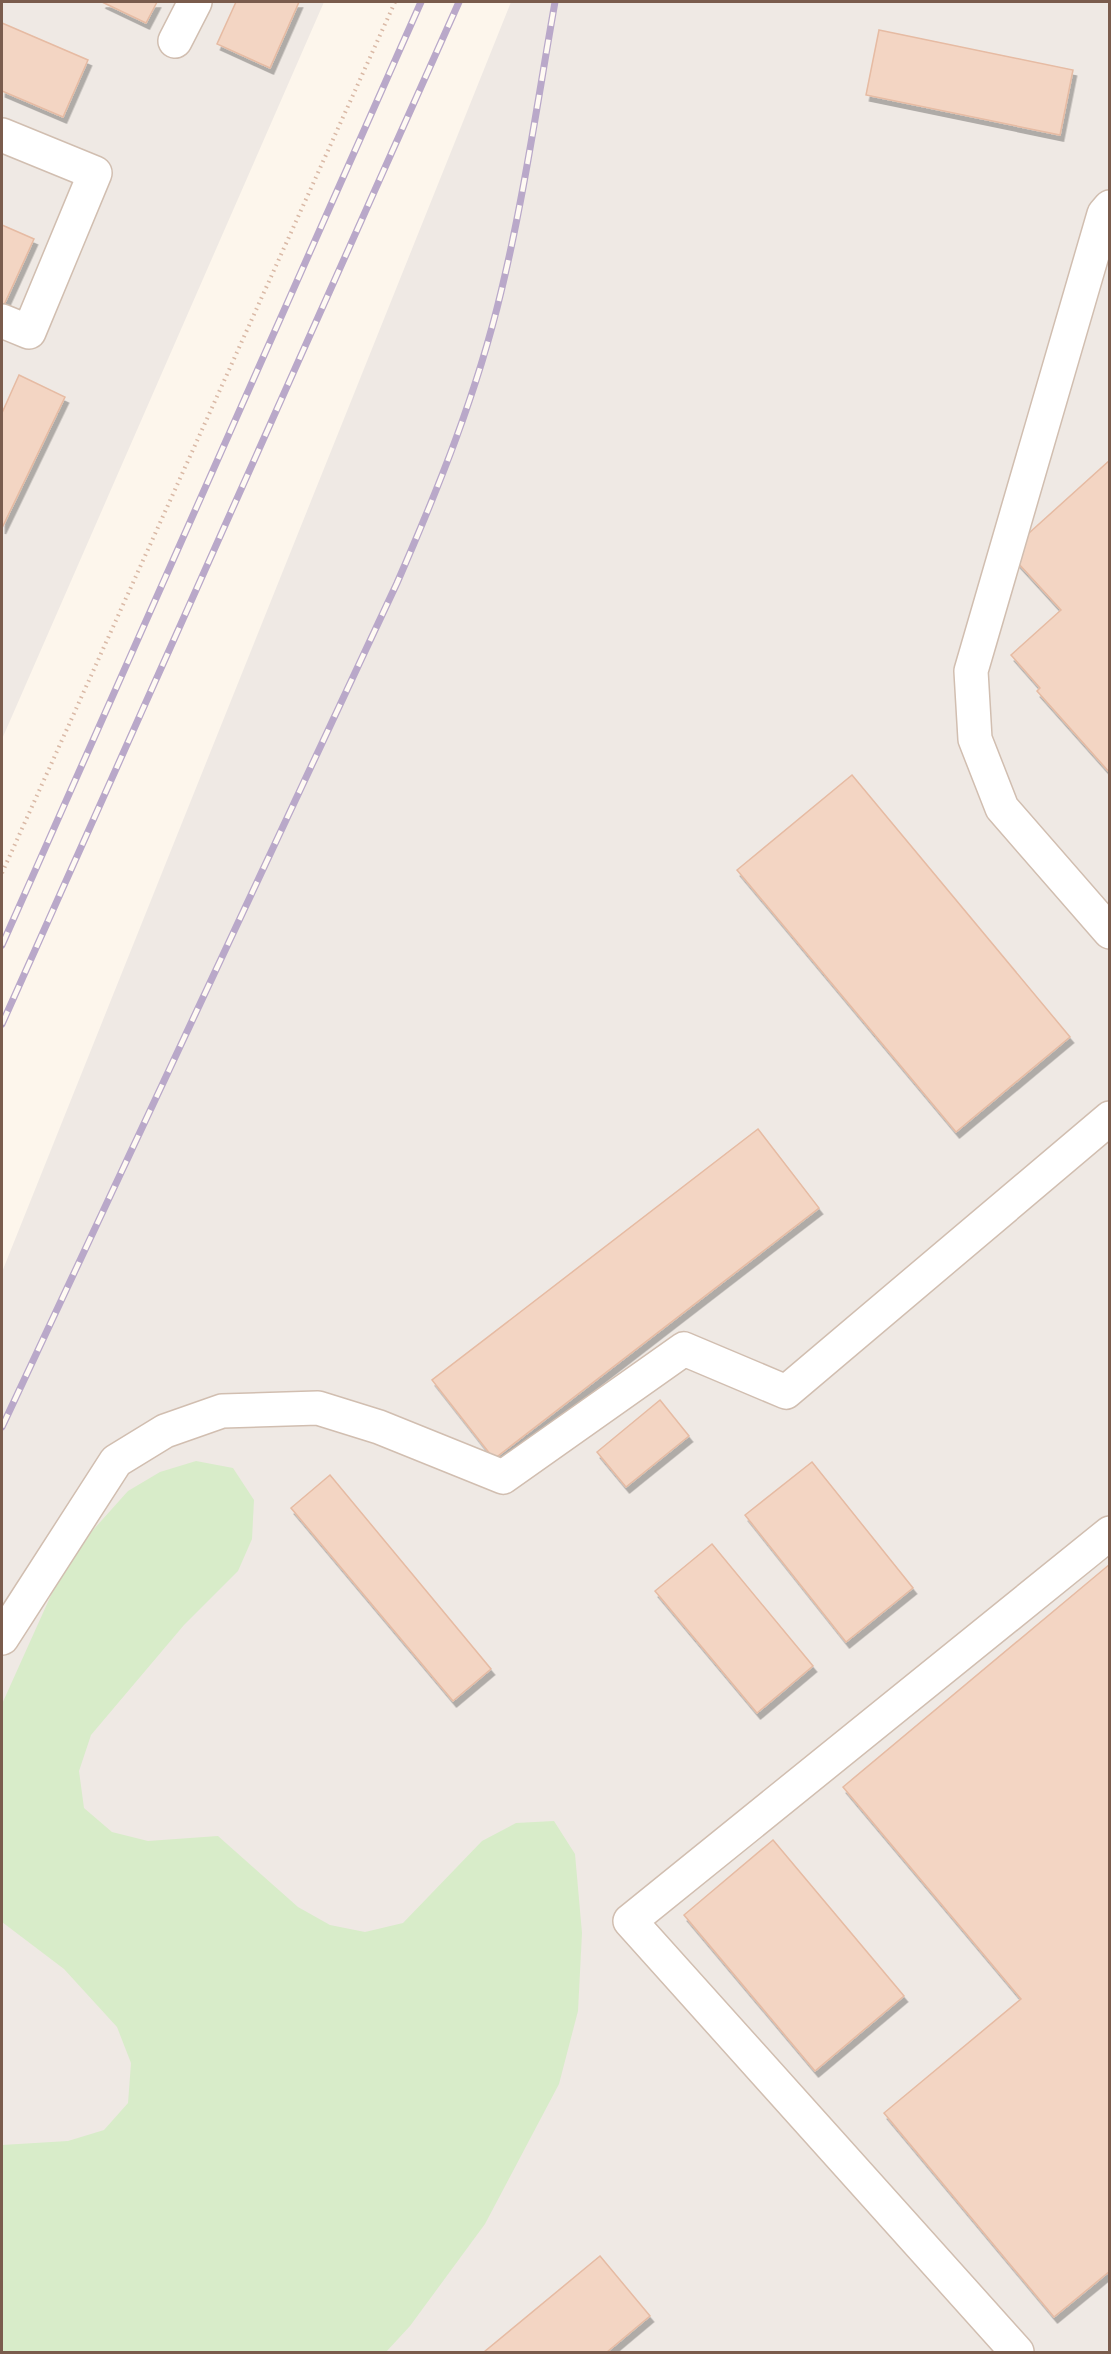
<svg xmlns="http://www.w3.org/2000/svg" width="1111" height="2354" viewBox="0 0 1111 2354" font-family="Inter,sans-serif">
<defs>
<filter id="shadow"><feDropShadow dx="3.5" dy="6" stdDeviation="0" flood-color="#0004"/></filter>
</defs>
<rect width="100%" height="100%" fill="#fdf6ec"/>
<!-- industrial -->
<path fill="#efe9e4" d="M2,2H324L2,739Z
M511,2H1109V2352H2V1272Z"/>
<!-- green -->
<path fill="#d8ecc9" d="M196,1461L233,1468L254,1500L252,1539L238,1571L184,1625L91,1735L79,1771L84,1808L112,1832L148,1841L218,1836L298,1907L330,1925L365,1932L403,1923L482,1841L516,1823L554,1821L575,1854L582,1933L578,2011L559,2084L485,2224L410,2326L386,2352H2V2145L68,2141L104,2130L128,2103L131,2063L117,2027L64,1969L2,1922V1704L56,1584L76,1549L128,1491L160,1472Z"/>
<!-- building -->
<path fill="#f3d5c3" stroke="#e6bba3" stroke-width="1.5" filter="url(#shadow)" d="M102,2H157L146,23Z
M236,2H299L270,68L217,44Z
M2,23L88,60L63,117L2,91Z
M879,30L1073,70L1060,135L866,95Z
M2,225L34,239L4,305L2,303Z
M19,375L65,397L2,528V413Z
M1110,460V773L1037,691L1040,688L1011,655L1061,610L1008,552Z
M852,775L1070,1037L956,1132L737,870Z
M758,1129L819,1208L494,1459L432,1380Z
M660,1400L689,1436L626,1487L597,1452Z
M812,1462L913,1588L846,1642L745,1515Z
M330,1475L491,1669L453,1701L291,1508Z
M712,1544L813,1666L757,1713L655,1591Z
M1110,1564V2271L1054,2317L884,2113L1021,1999L843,1787Z
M773,1840L904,1996L815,2071L684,1915Z
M600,2256L650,2316L607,2352H484Z"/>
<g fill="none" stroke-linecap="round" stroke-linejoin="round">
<defs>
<path id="minor" d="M175,41L195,2
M2,135L95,173L29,332L2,321
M1110,207L1104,214L971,671L975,739L1002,808L1110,932
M2,1638L116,1461L165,1431L222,1411L318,1408L379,1427L503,1477L684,1349L786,1392L1110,1118
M1017,2352L630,1921L1110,1533"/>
</defs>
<!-- minor casing -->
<use href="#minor" stroke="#d1beb0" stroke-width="36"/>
<!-- path -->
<path stroke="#d9b8a5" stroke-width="4" stroke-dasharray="1.5 4.5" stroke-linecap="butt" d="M2,873L395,2"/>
<!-- minor -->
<use href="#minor" stroke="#fff" stroke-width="33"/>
<defs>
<path id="rail" d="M2,945L421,2
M2,1024L459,2
M2,1427L397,583C438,489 477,393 501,292C524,197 538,98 555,2"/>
</defs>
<!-- rail casing -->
<use href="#rail" stroke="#b9a8c9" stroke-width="7"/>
<!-- rail -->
<use href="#rail" stroke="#fffaf3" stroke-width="4.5" stroke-dasharray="14" stroke-linecap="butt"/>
</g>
<!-- border -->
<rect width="1111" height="2354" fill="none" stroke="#7a5c4d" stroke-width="6"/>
</svg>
